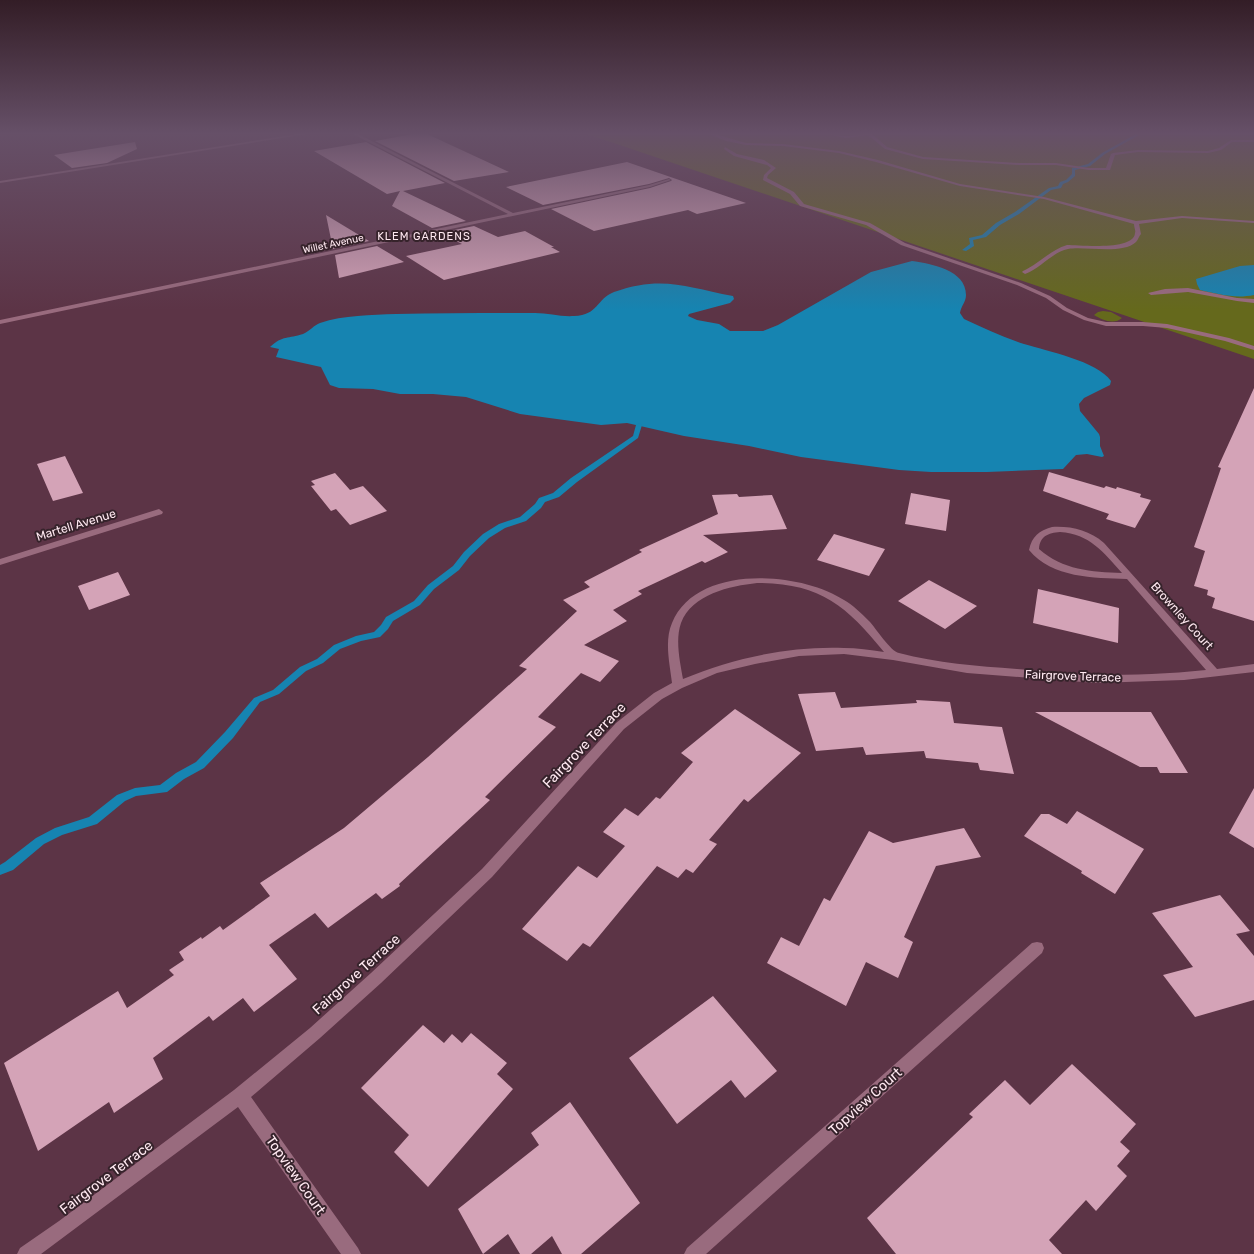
<svg xmlns="http://www.w3.org/2000/svg" width="1254" height="1254" viewBox="0 0 1254 1254" font-family="Rubik,sans-serif">
<rect width="100%" height="100%" fill="#5c3446"/>
<!-- green -->
<path fill="#65691c" d="M587,134H1254V359Z
M1103,311L1111,312L1122,318C1114,325 1102,320 1094,315L1098,312Z"/>
<!-- water -->
<path fill="#1684b1" d="M912,261C932,264 966,270 966,295C966,302 961,306 960,313L964,319C983,328 1003,337 1024,344C1047,351 1097,361 1111,381L1110,385L1084,398L1079,404L1080,411L1099,434L1100,437V446L1104,456L1102,457L1087,454L1076,455L1063,469L987,472H931L899,470L801,457L749,446L684,436L627,423L601,425L520,414L466,397L433,394H400L373,389L339,388L330,385L321,367L276,357L279,349L270,347C283,335 288,339 303,334C310,331 314,325 320,323C344,315 371,315 396,314C442,313 488,313 535,313C548,313 561,317 574,316C599,315 596,299 614,292C662,275 686,287 733,296L734,299L730,303L689,314L688,316L697,320L719,324L730,331H763L778,325L871,272Z
M1254,265V295C1235,299 1218,294 1200,290L1197,284L1196,279L1240,266Z"/>
<g fill="none" stroke-linecap="round" stroke-linejoin="round">
<!-- stream -->
<path fill="#1684b1" fill-rule="evenodd" d="M1136,134L1139,135L1105,154L1090,166L1075,170V176L1068,182L1063,184L1061,188L1051,190L1019,214L1000,225L986,237L973,240L974,246L966,251L962,250L970,244L969,238L982,235L996,223L1015,212L1049,188L1058,186L1060,182L1066,180L1072,174V168L1088,164L1102,153Z
M639,423L642,425L638,438L577,482L559,497L545,502L541,508L526,521L505,528L489,538L470,556L459,570L434,589L420,605L393,621L388,629L380,637L361,641L340,649L323,663L306,671L279,694L260,702L233,738L204,768L184,779L167,792L136,796L125,801L97,824L62,835L44,844L13,870L0,875V865L5,862L36,838L55,828L89,817L117,795L135,788L160,785L176,773L196,762L225,732L254,698L273,690L300,667L317,659L334,645L356,636L374,632L381,625L386,617L414,601L428,585L453,566L464,552L483,534L499,524L520,517L535,504L539,498L553,493L571,478L633,436L636,425Z"/>
</g>
<!-- building -->
<path fill="#d4a3b7" d="M413,134H427L509,172L454,181L375,141Z
M135,142L137,149L107,163L72,168L54,155Z
M366,142L445,183L403,191L466,221L432,228L392,206L400,191L387,194L314,151Z
M627,162L746,203L697,214L688,210L594,231L551,209L650,188L671,181L672,180L669,178L649,184L543,205L506,187Z
M326,215L369,241L333,249Z
M474,226L498,237L525,231L554,247H551L560,252L444,280L406,256L462,244L440,233Z
M377,246L404,262L339,278L335,255Z
M1254,388V621L1212,608L1215,598L1207,595L1208,590L1194,586L1205,551L1194,547L1221,468L1218,467Z
M65,456L83,493L53,501L37,464Z
M1049,472L1104,488L1106,486L1116,489L1117,487L1141,494L1140,497L1151,500L1135,528L1106,519L1109,514L1043,491Z
M335,473L350,490L363,486L387,511L350,525L336,509L331,511L311,486L315,485L311,481Z
M911,493L950,500L946,531L905,524Z
M737,494L739,497L772,495L787,529L703,535L728,552L705,563L702,561L638,591L642,594L613,610L627,621L584,645L619,661L600,682L581,673L538,717L556,727L485,797L490,800L399,884L400,886L382,899L376,893L328,928L315,913L269,945L297,979L254,1012L243,998L213,1021L209,1016L153,1058L163,1079L114,1113L109,1102L38,1151L4,1063L118,991L127,1008L174,975L169,970L184,960L179,952L201,937L202,939L220,926L223,930L270,896L260,883L344,828L428,757L527,669L519,666L577,611L563,600L590,587L584,582L642,552L639,550L718,514L712,495Z
M834,534L885,549L869,576L817,560Z
M118,572L130,595L89,610L78,586Z
M929,580L977,606L945,629L898,601Z
M1038,589L1119,608L1118,643L1033,623Z
M835,692L841,708L917,703L916,700L950,702L954,723L1002,727L1014,774L980,770L978,763L926,758L924,751L866,755L863,747L816,751L798,694Z
M735,709L801,753L748,802L744,799L709,840L717,844L693,873L686,869L678,878L657,866L590,947L583,943L567,961L522,929L578,866L597,878L625,846L603,832L625,808L638,816L656,797L660,799L693,762L681,753Z
M1035,712H1151L1188,773H1160L1157,767H1140Z
M1254,788V848L1229,833Z
M1077,811L1144,849L1115,894L1081,873L1082,871L1024,836L1041,814H1049L1067,824Z
M964,828L981,857L936,866L904,937L913,942L898,978L866,962L846,1006L767,963L781,937L799,946L824,898L830,901L869,831L893,843Z
M1220,895L1250,931L1236,934L1254,956V1000L1195,1017L1163,975L1193,967L1152,913Z
M713,996L777,1071L745,1098L731,1080L677,1124L629,1058Z
M423,1025L444,1043L452,1034L462,1043L471,1033L507,1063L497,1074L513,1089L428,1187L394,1152L409,1135L361,1088Z
M1072,1064L1136,1124L1120,1142L1130,1151L1117,1166L1127,1176L1096,1211L1086,1200L1049,1240L1062,1254H896L867,1218L973,1117L969,1114L1005,1080L1030,1105Z
M570,1102L640,1203L581,1254H562L552,1236L531,1254H520L508,1234L483,1254L458,1209L539,1145L531,1133Z"/>
<g fill="none" stroke-linecap="round" stroke-linejoin="round">
<!-- lane -->
<path fill="#996b7e" fill-rule="evenodd" d="M709,134H715L746,143L783,144L839,151L878,160L960,184L1044,197L1136,221L1182,216L1254,221V223L1182,218L1139,224L1141,234C1139,236 1138,240 1136,242C1122,255 1086,246 1068,249C1054,251 1041,268 1025,274L1022,272L1023,271C1039,264 1050,250 1067,245C1080,245 1134,251 1135,233C1136,231 1134,227 1134,224L1044,199L960,186L876,162L839,153L783,146L746,145L726,141Z
M827,134L846,136L872,134L887,147L923,157L1019,163H1056L1089,168H1106L1111,154L1113,153L1138,150L1208,151L1219,148L1231,140H1254V142H1232L1221,150L1208,153L1138,152L1115,155L1110,170H1089L1056,165H1019L923,159L885,149L868,135L846,138Z
M725,147L737,154L764,160L776,168L768,175L767,178L794,192L804,204L870,223L905,243L1021,283L1050,296L1067,308L1088,318L1106,322H1143L1167,324L1229,338L1254,346V350L1225,341L1167,328L1143,326H1106L1084,320L1063,310L1046,298L1017,285L901,245L866,225L800,206L790,194L763,180L764,175L771,168L767,165L734,156L724,149Z
M1188,288L1237,298L1254,299V303L1237,301L1188,292L1151,295L1148,293L1165,289Z"/>
<!-- street -->
<path fill="#996b7e" fill-rule="evenodd" d="M297,134H307L0,183V181Z
M353,134H358L513,213L649,185L669,179L671,180L650,187L0,324V320L508,214Z
M159,509L163,512L162,514L0,565V559Z
M1052,527C1071,526 1089,530 1104,543L1217,669L1254,664V672L1184,680L1096,683L967,673L893,660L844,654L799,656L755,664L717,673L682,688L662,699L624,729L492,877L381,983L320,1038L251,1097L358,1248L361,1254H341L238,1107L41,1254H17L20,1248L59,1221L234,1090L310,1028L371,973L482,869L616,723L654,693L672,683C670,665 664,641 672,623C696,564 799,571 844,600C853,605 861,613 869,621C875,627 891,652 899,653C937,663 977,666 1017,669C1043,671 1070,675 1097,675C1133,675 1170,674 1206,670L1127,579C1094,578 1052,578 1029,550C1032,536 1039,531 1052,527ZM1060,532C1090,534 1103,552 1122,573C1091,572 1063,570 1039,549C1040,536 1048,533 1060,532ZM757,583C819,583 846,605 884,652C870,650 857,648 844,648C789,646 733,658 683,679C680,662 675,640 681,623C692,594 730,586 757,583Z
M1037,942L1042,943L1044,948L1042,953L706,1254H684L687,1248L1032,943Z"/>
</g>
<!-- sky -->
<linearGradient id="sky" x2="0" y2="1"><stop stop-color="#331d26"/><stop offset="0.43" stop-color="#665068"/><stop offset="1" stop-color="#665068" stop-opacity="0"/></linearGradient>
<rect width="1254" height="310" fill="url(#sky)"/>
<g text-anchor="middle" stroke-width="4" stroke-linejoin="round" paint-order="stroke">
<!-- far-street labels -->
<g font-size="10" fill="#ffe9f1" stroke="#36232b">
<text transform="translate(333 243) rotate(-12)" y="4">Willet Avenue</text>
</g>
<!-- far-neighbourhood labels -->
<g font-size="11" letter-spacing="1" fill="#ffe9f1" stroke="#36232b">
<text x="424" y="240">KLEM GARDENS</text>
</g>
<!-- street labels -->
<g font-size="12" fill="#ffe9f1" stroke="#36232b">
<text transform="translate(76 525) rotate(-17)" y="4">Martell Avenue</text>
<text transform="translate(1182 616) rotate(48)" y="4">Brownley Court</text>
<text transform="translate(1073 676) rotate(2)" y="4">Fairgrove Terrace</text>
</g>
<!-- near-street labels -->
<g font-size="14" fill="#ffe9f1" stroke="#36232b">
<text transform="translate(584 745) rotate(-46)" y="5">Fairgrove Terrace</text>
<text transform="translate(356 974) rotate(-42)" y="5">Fairgrove Terrace</text>
<text transform="translate(865 1101) rotate(-42)" y="5">Topview Court</text>
<text transform="translate(296 1175) rotate(55)" y="5">Topview Court</text>
<text transform="translate(106 1177) rotate(-37)" y="5">Fairgrove Terrace</text>
</g>
</g>
</svg>
